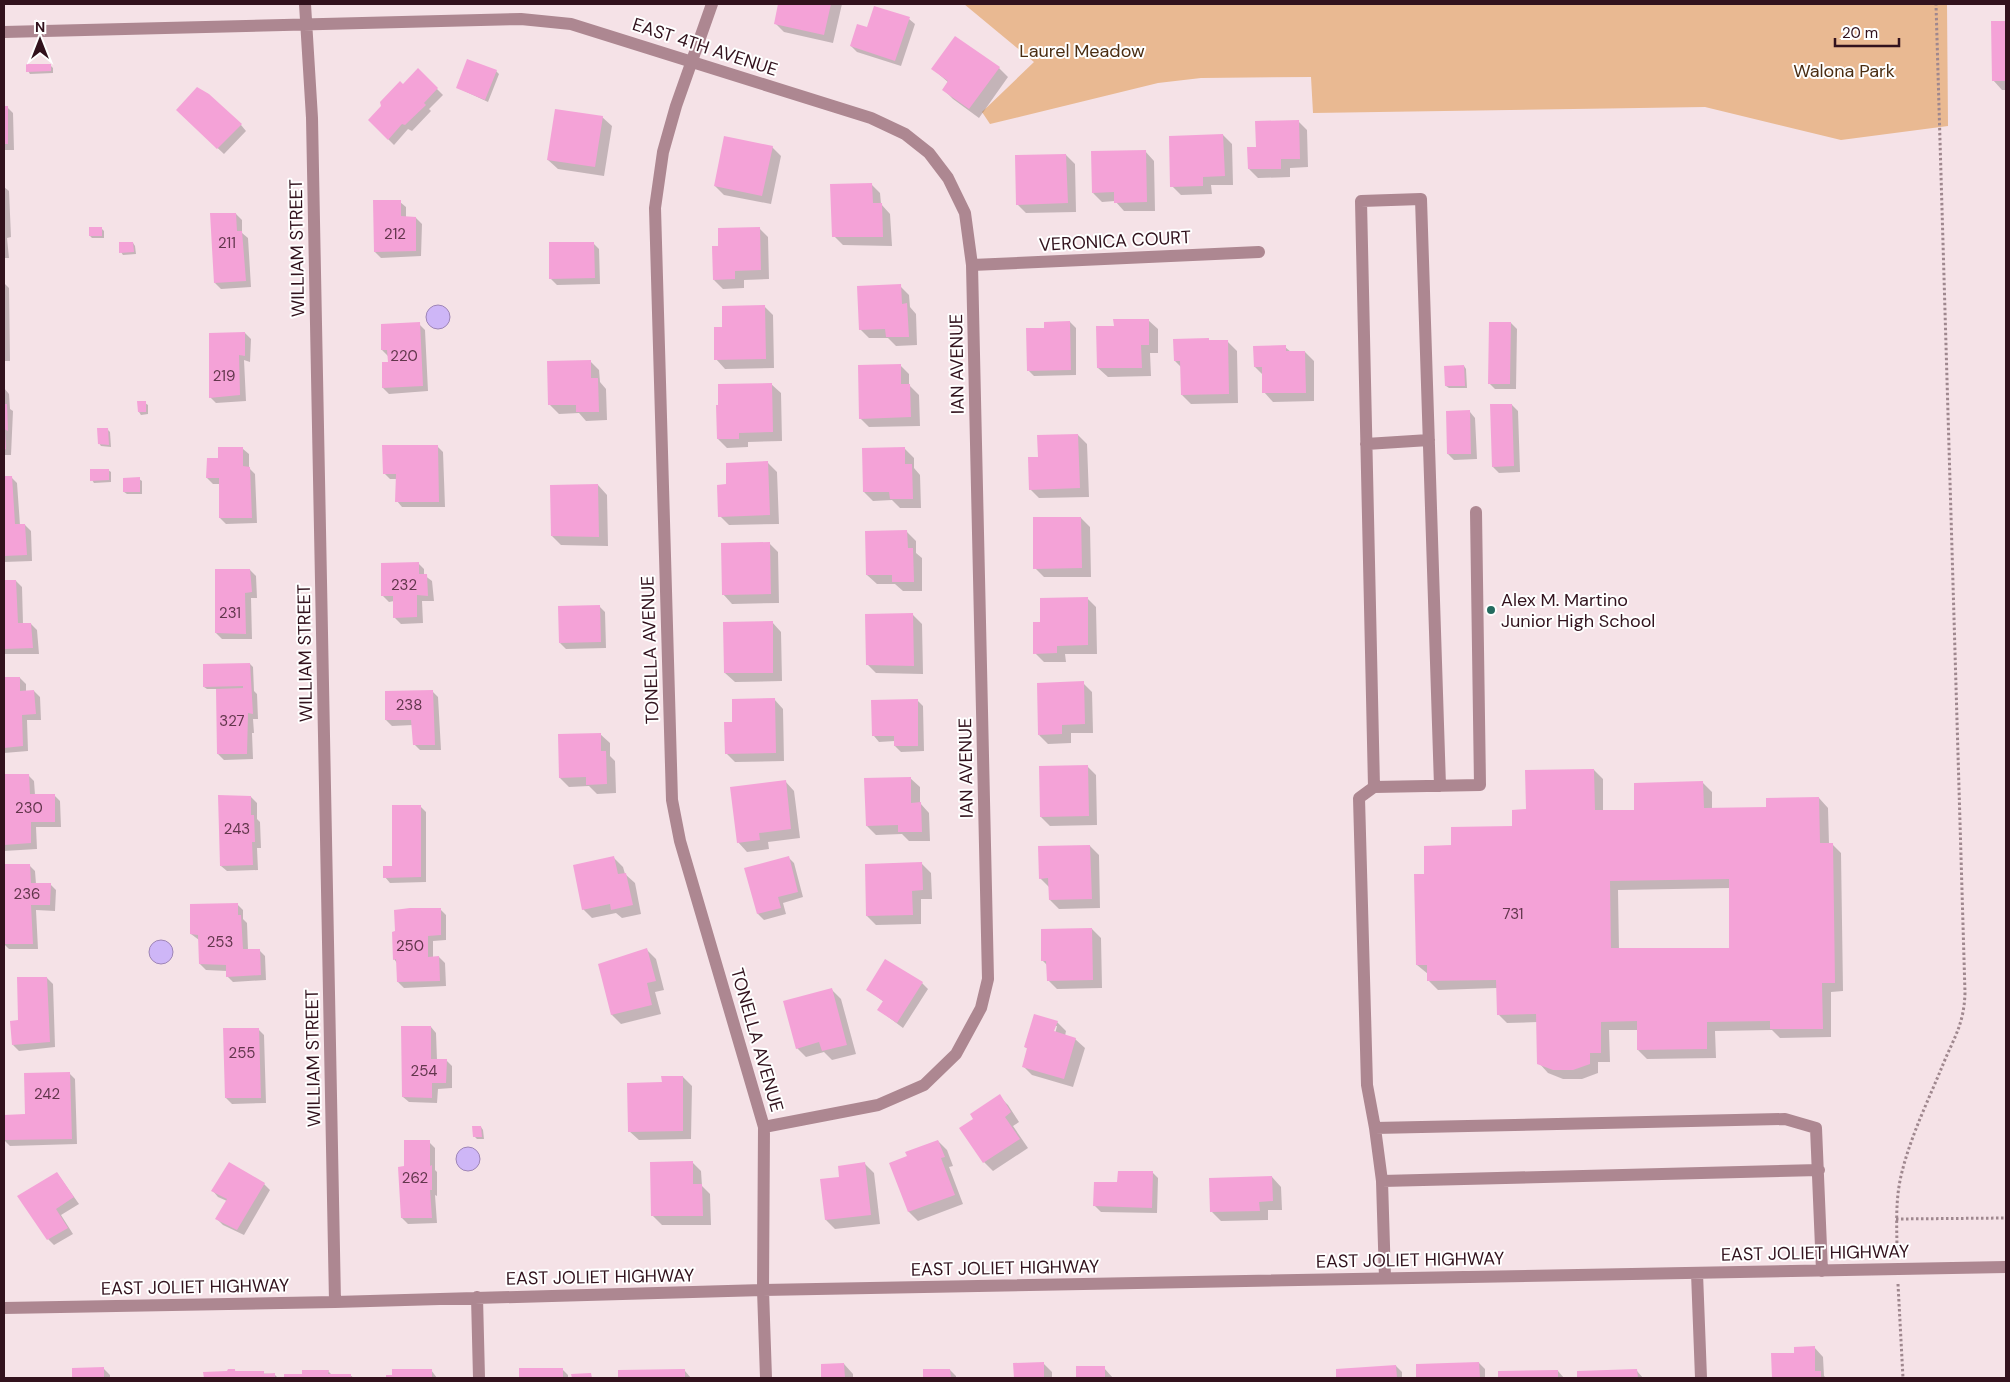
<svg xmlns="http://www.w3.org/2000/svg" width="2010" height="1382" viewBox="0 0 2010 1382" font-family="'DM Sans',sans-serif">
<rect width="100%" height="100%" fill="#f5e2e7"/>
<!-- green -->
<path fill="#e9b992" d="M964,4H1947L1948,126L1841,140L1705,107L1313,113L1311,77L1201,78L1158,83L990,124L982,112L1034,62Z"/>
<!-- water -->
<path fill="#ceb6f7" stroke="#9f85b6" d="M426 317a12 12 0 1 1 24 0a12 12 0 1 1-24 0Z
M149 952a12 12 0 1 1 24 0a12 12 0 1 1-24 0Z
M456 1159a12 12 0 1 1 24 0a12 12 0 1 1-24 0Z"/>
<!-- shadow -->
<path fill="#0003" fill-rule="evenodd" d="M779,4H842L833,43L784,32L775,23Z
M909,19L915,24L901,66L857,52L851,46L868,29Z
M2006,22V90H2002L1993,80L1992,23Z
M50,65L53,68V73L30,74L28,71Z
M999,68L1008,77L979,118L953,99L944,90L949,83L933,69Z
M418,70L443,95L429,109L431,111L412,131L408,129L394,145L369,120Z
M496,71L499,74L488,102L458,88Z
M4,107H7L13,113L14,150H4Z
M177,110L241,125L246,131L224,154Z
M602,117L612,126L604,176L558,169L548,160Z
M1298,121L1307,130L1308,167L1290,168V177L1258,178L1249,169Z
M1223,135L1232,144L1233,185H1211L1212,194L1181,195L1172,186Z
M772,147L781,156L771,204L724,195L715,186Z
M1145,151L1154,161L1155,211H1124L1115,201L1102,202L1093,193Z
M1066,155L1075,164L1076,212L1026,213L1017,204Z
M871,184L880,193L881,204L890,214L892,246L843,245L834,236Z
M4,187L9,191L11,237L7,238L9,258H4Z
M400,202L406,207V217L416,218L422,224L421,256L381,258L375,252Z
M236,214L242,220V233L248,238L251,287L221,289L215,283Z
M101,228L104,231V238H92L90,236Z
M759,228L768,237L769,279L744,280V288L723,289L714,280Z
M133,243L135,246L136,254L123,255L121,252Z
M593,243L599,249L600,284L557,285L551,279Z
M4,283L9,288L10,361H4Z
M900,286L909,295L910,307L916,314L917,345L896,346L888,338H869L860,329Z
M764,306L773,315L774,368L725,369L716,359L724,328Z
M1148,320L1158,329V353H1150L1151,376L1108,377L1098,368Z
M1070,322L1076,328V375L1034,376L1028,370Z
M1511,323L1517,329L1516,389H1495L1489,383Z
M419,324L425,330L428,391L389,394L383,388L389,363L388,356L382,350Z
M245,333L251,339L250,362L244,360L246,401L216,403L210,397Z
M1209,340L1211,342H1228L1237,351L1238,403L1191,404L1182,395L1181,367L1175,361Z
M1285,347L1291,352H1305L1314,361V401L1273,402L1264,392L1263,375L1255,367Z
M590,361L599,370L600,382L606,389L607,420L586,421L579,413L559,414L550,405Z
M900,365L909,374V385L919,395L920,426L869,427L860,418Z
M1464,366L1466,369L1467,388H1449L1446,386Z
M771,384L781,393L782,441L748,442V447L727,448L718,439Z
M4,388L9,394L10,409L13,411L11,455H4Z
M145,403L148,405V414L141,415L139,412Z
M1512,405L1518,411L1520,472L1499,473L1493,467Z
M1470,412L1475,418L1477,459L1454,460L1448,454Z
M108,430L110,432L111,447L101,446L99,443Z
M1078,435L1087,444L1089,497L1039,498L1030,489L1039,458Z
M437,446L443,452L445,507H402L397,501V479H390L384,473Z
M243,449L249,454V468L255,474L257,523L226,524L220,518V484H213L207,478L219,459Z
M905,449L914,458V468L920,475L921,508H900L892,500L873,501L864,492Z
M768,463L777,472L779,524L729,525L720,516L728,485Z
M108,470L111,472V482L94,483L92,480Z
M4,477H11L17,483L20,525H25L31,531L32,561L4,562Z
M139,479L142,481V494H127L124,492Z
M598,485L607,495L608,546L561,545L552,536Z
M1081,518L1090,527L1091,577H1044L1035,568Z
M907,532L916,541V553L922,558V591H903L895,584H877L867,575Z
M769,543L778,552L779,603L732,604L723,594Z
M418,563L424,569V575L432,581L434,601H422L423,623L401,624L395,618L394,601L389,602L383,596Z
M250,570L256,576L257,598H251L252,639H222L216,633Z
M4,581H16L22,587L23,624H31L37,630L39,654H4Z
M1087,598L1096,607L1097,654H1065L1066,662H1044L1035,653L1042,623Z
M599,606L605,612L606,648L566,649L560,643Z
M913,615L922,624L923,674L876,673L867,664Z
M772,622L781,632L782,681L735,682L725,673Z
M250,664L253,667L254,691L257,694L258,719H253L254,733H252L253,759L224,760L218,754L217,689H207L204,687Z
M4,678H20L26,684V692L34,691L40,697L41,720H27L28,751L4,753Z
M1083,683L1092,692L1093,733H1071V743L1048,744L1039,735Z
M432,691L438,697L441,750H420L414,744L413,725L392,726L386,720Z
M774,699L783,709L784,761L735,762L726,753L733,723Z
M917,700L923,706L924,751L901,752L895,746V741L879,742L874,736Z
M600,734L610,743V756L615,761L616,793L597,794L589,786L569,787L560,778Z
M1087,766L1096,775L1097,825L1050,826L1041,817Z
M1594,770L1603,779V811H1636L1702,782L1712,792V809L1767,808L1819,798L1828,808L1829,844H1832L1841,853L1843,991L1831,992V1037L1780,1038L1772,1030L1715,1031L1716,1058L1647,1059L1638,1050V1030H1609L1610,1062H1598V1073L1582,1079H1563L1548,1073L1539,1063L1538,1022L1507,1023L1498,1014L1497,988L1438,990L1429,981L1428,974L1417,965L1426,875L1453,847L1514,827L1527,810ZM1730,888V949L1619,950L1618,890Z
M28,775L34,781L35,795H54L60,801L61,827H36L37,849L4,851V776Z
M910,778L920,787V803L929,813L930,841H909L902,834L876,835L867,826Z
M785,781L794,791L800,838L768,842L769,849L747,852L738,842Z
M251,797L257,803V819L260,822L261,848H257L258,870L227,871L221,866Z
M420,806L426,812V882L390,883L385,877L393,867Z
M1090,846L1099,855L1100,908L1059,909L1050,900V888L1040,878Z
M788,857L794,863L803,897L783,903L786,914L764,920L758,914L746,869Z
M614,858L623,867L625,874L635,883L641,914L622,918L616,913L592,918L583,909Z
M922,864L931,873L932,899H921V924L876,925L867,916Z
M4,865H29L35,871L36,884H50L56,890L55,911L36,910L38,949H9L4,944Z
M237,904L243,910V919L247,923L248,950H259L265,956L266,980L233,982L227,976V971L206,970L200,964L199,940L191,934Z
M440,909L446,915V940L433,941V958L439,957L445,963L446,986L404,988L398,982L397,963L394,959Z
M1092,929L1101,938L1102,988L1057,989L1048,980V966L1042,960Z
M647,950L656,959L664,990L655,992L661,1014L621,1024L612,1015L599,965Z
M47,978L53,984L55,1047L19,1051L13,1045Z
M922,983L928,989L903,1028L879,1010L884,1002L867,989Z
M832,990L841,999L856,1054L832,1060L824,1052L806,1057L797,1048Z
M1057,1022L1066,1031L1065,1036L1075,1039L1085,1048L1073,1087L1032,1075L1023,1066L1028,1049L1025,1047ZM1055,1026H1057L1054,1038L1051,1037Z
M431,1027L436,1033L437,1060H446L452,1066V1088L438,1089L437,1103L409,1102L403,1097Z
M258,1029L264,1035L266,1103L232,1104L226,1098Z
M69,1073L75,1079L77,1144L10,1146L4,1140Z
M683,1077L692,1086L691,1139L639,1140L629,1131Z
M999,1096L1008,1105L1019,1122L1013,1126L1028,1148L993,1171L984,1162L961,1128L975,1119Z
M481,1127L483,1130L484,1139H477L474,1136Z
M938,1141L947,1150L953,1166L949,1167L963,1204L918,1221L909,1212L891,1163L908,1157Z
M429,1142L435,1148V1170L437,1172V1196L435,1195L437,1223L408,1224L402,1218L406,1167Z
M692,1162L701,1171L702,1186L710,1194L711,1225H662L652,1215Z
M865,1164L874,1173L880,1224L835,1229L826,1220L840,1178Z
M1152,1172L1158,1178L1157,1213L1101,1212L1095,1206L1119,1184Z
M57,1173L79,1204L61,1215L73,1234L54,1245L48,1239Z
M1272,1177L1281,1187L1282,1210H1268V1220L1221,1221L1212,1212Z
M264,1184L270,1190L244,1235L223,1225L217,1219L227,1201L218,1197L213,1191Z
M1814,1347L1823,1357L1824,1376L1826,1378H1773L1772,1354H1795Z
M1043,1363L1052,1372V1378H1015V1364Z
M1479,1363L1485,1369V1378H1418L1417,1365Z
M844,1364L853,1374V1378H822V1365Z
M1396,1366L1402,1372V1378H1338L1337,1370Z
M1077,1367L1104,1368L1113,1378H1077Z
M74,1369H104L110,1375V1378H74Z
M520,1369H562L568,1375V1378H520Z
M234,1370L237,1372L274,1374L278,1378H205V1373H229Z
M431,1370L437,1378H388V1376Z
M924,1370H950L956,1376V1378H924Z
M328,1371L332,1375H350L354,1378H285V1375H303Z
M685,1371L691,1378H619V1372Z
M1558,1371L1564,1378H1499V1373Z
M1637,1371L1643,1378H1578V1372Z"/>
<!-- building -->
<path fill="#f4a2d7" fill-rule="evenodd" d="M778,4H831L824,35L774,24Z
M874,6L910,17L895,61L850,46L857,24L867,27Z
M1991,21H2006V81H1992Z
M955,36L1000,67L969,109L942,90L948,81L931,69Z
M467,59L497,70L485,100L456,88Z
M26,64H51V71L26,72Z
M418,68L438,88L424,103L426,105L405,125L402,124L388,140L368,120L381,106L380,102L400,81L403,84Z
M197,87L209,94L242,124L217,149L176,110Z
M4,106H8V144H4Z
M555,109L603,116L595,167L547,160Z
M1299,120L1300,159H1281V169H1248L1247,147H1256L1255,121Z
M1223,134L1225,176L1203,177V186L1170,187L1169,136Z
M724,136L773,146L762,196L714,186Z
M1146,150L1147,202L1114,203V192L1092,193L1091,151Z
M1066,154L1068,203L1016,205L1015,155Z
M872,183L873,203H882L883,237H832L830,184Z
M373,200H401V216L416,217V251L374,252Z
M210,213H236L237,231H242L246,281L214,283Z
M89,227H102V236H89Z
M760,227L761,270L735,271V279L713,280L712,246H718V228Z
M119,242H133L134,252L119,253Z
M549,242H594L595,278L549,279Z
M901,284L902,304L907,303L909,337H886L885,329L859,330L857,286Z
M765,305L766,359L714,360V327H722V306Z
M1113,319H1149V345H1141L1142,368H1097L1096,326H1114Z
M1070,321L1071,370L1027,371L1026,328H1044V322Z
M420,322L423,386L382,388V362H388L387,350H381V324Z
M1489,322H1511L1510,384H1488Z
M245,332V356L239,355L240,395L209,398V333Z
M1209,338V340H1228L1229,394L1181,395L1180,361H1174L1173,339Z
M1286,345V351H1305L1306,393H1262V367H1254L1253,346Z
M591,360V378H598L599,412H576V405H548L547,361Z
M901,364V384H910L911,417L859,419L858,365Z
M1464,365L1465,386H1445L1444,366Z
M772,383L773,432L739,433V439H717L716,405H718V384Z
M137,401H146V412H138Z
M4,404H7L8,431L4,429Z
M1490,404H1512L1514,466L1492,467Z
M1470,410L1471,454H1447L1446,411Z
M97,428H108L109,445L98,444Z
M4,431H5L6,449L4,450Z
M1078,434L1080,488L1029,490L1028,457H1038L1037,435Z
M382,445H438L439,502H395L396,474H383Z
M218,447H243V466L250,467L252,518H219V478H206L207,458H218Z
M905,447V464H912L913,499H890L889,492H863L862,448Z
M768,461L770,515L718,517L717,485L726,484V463Z
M90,469H109V480L90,481Z
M4,476H12L15,524H25L27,555L4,556Z
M140,477V492H123V478Z
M598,484L599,537L551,536L550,485Z
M1033,517H1081L1082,568L1033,569Z
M907,530L908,548H913L914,582H892V575H866L865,531Z
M770,542L771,594L722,595L721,543Z
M419,562V574H427L428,596L417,595V617L393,618V596H381V563Z
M215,569H250L252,592L245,593L246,634L215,633Z
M4,580H16L18,623H31L33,648L4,649Z
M1088,597V645L1057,646V653L1033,654V622H1040V598Z
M600,605L601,642L559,643L558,606Z
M913,613L914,666L866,665L865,614Z
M773,621V673H724L723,622Z
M250,663L253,714L248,713L247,754H217L216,689L243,688V686L203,687V664Z
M4,677H20V691L34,690L36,714L22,715L23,746L4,748Z
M1084,681L1085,724L1062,725V734L1038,735L1037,683Z
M433,690L435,745H413L411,720H385V691Z
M775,698L776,753L725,754L724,722H732V699Z
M918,699V746H894V736H872L871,700Z
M601,733V751H606L607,784L586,785V777L559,778L558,734Z
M1088,765L1089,816L1040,817L1039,766Z
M1594,769L1595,810H1634V783L1703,781L1704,808L1766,807V798L1819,797L1820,843H1833L1835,983H1822L1823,1029H1770V1021L1707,1022V1049L1637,1050V1021L1601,1022V1053H1590V1064L1573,1070H1553L1537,1064L1536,1014L1497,1015L1496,980L1427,981V965H1416L1414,874H1424V846L1451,845V827L1512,826V810L1526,809L1525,770ZM1729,879V948H1611L1610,881Z
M4,774H29L30,794H55V822H31V843L4,845Z
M911,777V803L921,802L922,832H898V825L866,826L864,778Z
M786,780L791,829L759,833L760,840L737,843L730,787Z
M218,795L251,796V815H254L255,842H252L253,865L220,866Z
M392,805H421V877L383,878V866H392Z
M1090,845L1092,899L1049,900L1048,878L1039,879L1038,846Z
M614,856L618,874L626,873L633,905L611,910L610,904L582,910L573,865Z
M789,856L798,892L778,897L781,908L757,914L744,868Z
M922,862L923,890L912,891L913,915L866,916L865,864Z
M4,864H30L31,883H51L50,905H31L33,944H4Z
M238,903V915H241L243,949H260L261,975L226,977V965L199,964L198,935L190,934V904Z
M410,908H441V935L428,936V957L439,956L440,981L397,982L396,959L393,960L392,932L395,931L394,910Z
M1092,928L1093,980L1047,981L1046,961H1041V929Z
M647,948L656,981L647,983L652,1005L611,1015L598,964Z
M885,959L923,982L897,1023L877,1010L883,1001L866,990Z
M17,977H47L50,1042L12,1045L10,1021L18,1020Z
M832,988L847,1045L822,1051L819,1042L796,1049L783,1001Z
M1034,1014L1058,1021L1054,1031L1076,1038L1064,1079L1022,1067L1027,1048L1024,1047Z
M401,1026H431V1059H447L446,1083H432V1098L402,1097Z
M223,1028H259L261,1098H225Z
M70,1072L72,1139L4,1140V1115L25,1114L24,1073Z
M661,1076H683V1131L628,1132L627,1083L662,1082Z
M1000,1094L1011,1112L1005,1117L1020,1139L983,1163L959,1128L973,1119L970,1114Z
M472,1126H481L482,1137H473Z
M404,1140H430V1166L432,1165V1190H430L432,1218H401L398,1167L404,1166Z
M938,1140L945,1157L941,1158L955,1195L908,1212L889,1163L907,1156L905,1152Z
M693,1161V1184H702L703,1216H651L650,1162Z
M229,1162L265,1183L237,1230L215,1219L227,1199L211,1191Z
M865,1162L871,1215L825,1220L820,1179L839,1177L838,1166Z
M1118,1171H1153L1152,1208L1093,1206L1094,1182H1117Z
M57,1172L74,1197L56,1209L68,1228L47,1240L17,1196Z
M1272,1176L1273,1201L1259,1202L1260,1211L1210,1212L1209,1178Z
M1815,1346V1371H1821V1378H1772L1771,1353H1794V1347Z
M1044,1362V1378H1014L1013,1363Z
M1479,1362L1480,1378H1416V1364Z
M844,1363L845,1378H821V1364Z
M1396,1365L1397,1378H1336V1369Z
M1076,1366H1105V1378H1076Z
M104,1367V1378H72V1368Z
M519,1368H563V1378H519Z
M228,1369H235V1371H264V1374L275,1373V1378H204L203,1372L227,1371Z
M392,1369H432V1378H386V1375H392Z
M685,1369V1378H618V1370Z
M923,1369H950L951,1378H923Z
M1637,1369L1638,1378H1577V1371Z
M302,1370H329L328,1374H351V1378H284V1374H302Z
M1558,1370V1378H1498V1371Z
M591,1373L592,1378H572L571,1374Z"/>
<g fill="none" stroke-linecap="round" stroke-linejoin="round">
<!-- path -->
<path stroke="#9f878e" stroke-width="3" stroke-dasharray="2.5 2.5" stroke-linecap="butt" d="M1896,1219L2006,1218
M1897,1253C1897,1227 1895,1202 1901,1176C1910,1137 1929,1099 1944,1062C1955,1036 1964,1023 1965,993L1936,4
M1898,1284L1903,1378"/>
<!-- minor -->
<path stroke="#ad8791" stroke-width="12" d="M305,4L312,118L335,1302
M712,4L676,106L663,152L655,208L672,800L680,841L764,1127L763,1290L766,1378
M4,32L521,19L571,24L871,118L905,134L929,153L948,178L965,213L972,265L988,979L981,1008L956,1054L924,1085L878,1105L764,1127
M972,265L1259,252
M1366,444L1429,440
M1476,512L1480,785L1374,787L1359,798L1367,1085L1375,1128L1785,1119L1816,1128L1822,1271
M1374,787L1361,201L1421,199L1440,786
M1375,1128L1382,1181L1385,1278
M1382,1181L1819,1170
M1697,1273L1701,1378
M477,1297L479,1378
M4,1308L335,1302L763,1290L2006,1267"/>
</g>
<!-- markers -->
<circle fill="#246b5f" stroke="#fff" stroke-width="2" cx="1491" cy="610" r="5"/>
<g text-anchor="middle" stroke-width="4" stroke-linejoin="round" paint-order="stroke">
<!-- number labels -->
<g font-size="15" fill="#62364c">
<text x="395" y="239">212</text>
<text x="227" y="248">211</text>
<text x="404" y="361">220</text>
<text x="224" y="381">219</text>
<text x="404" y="590">232</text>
<text x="230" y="618">231</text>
<text x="409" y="710">238</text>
<text x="232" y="726">327</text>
<text x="29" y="813">230</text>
<text x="237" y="834">243</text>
<text x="27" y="899">236</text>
<text x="1513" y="919">731</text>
<text x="220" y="947">253</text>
<text x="410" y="951">250</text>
<text x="242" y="1058">255</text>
<text x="424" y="1076">254</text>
<text x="47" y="1099">242</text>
<text x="415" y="1183">262</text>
</g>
<!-- street labels -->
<g font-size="18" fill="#32121d" stroke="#fff">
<text transform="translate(705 47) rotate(18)" y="6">EAST 4TH AVENUE</text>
<text transform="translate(1115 241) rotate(-3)" y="6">VERONICA COURT</text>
<text transform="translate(297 248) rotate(-91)" y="6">WILLIAM STREET</text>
<text transform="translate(957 364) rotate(-91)" y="6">IAN AVENUE</text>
<text transform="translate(650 650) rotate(-92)" y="6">TONELLA AVENUE</text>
<text transform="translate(305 653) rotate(-91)" y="6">WILLIAM STREET</text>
<text transform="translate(966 768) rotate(-91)" y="6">IAN AVENUE</text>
<text transform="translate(757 1040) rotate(74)" y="6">TONELLA AVENUE</text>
<text transform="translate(313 1058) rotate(-91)" y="6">WILLIAM STREET</text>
<text transform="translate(1815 1253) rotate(-1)" y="6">EAST JOLIET HIGHWAY</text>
<text transform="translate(1410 1260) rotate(-1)" y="6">EAST JOLIET HIGHWAY</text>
<text transform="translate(1005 1268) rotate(-1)" y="6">EAST JOLIET HIGHWAY</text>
<text transform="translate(600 1277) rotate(-1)" y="6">EAST JOLIET HIGHWAY</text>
<text transform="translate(195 1287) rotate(-1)" y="6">EAST JOLIET HIGHWAY</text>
</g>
<!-- park labels -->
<g font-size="18" fill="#4a2d12" stroke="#fff">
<text x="1082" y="57">Laurel Meadow</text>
<text x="1844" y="77">Walona Park</text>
</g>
<!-- poi labels -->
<g font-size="18" fill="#32121d" stroke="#fff" text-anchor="start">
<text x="1501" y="606">Alex M. Martino<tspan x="1501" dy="21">Junior High School</tspan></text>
</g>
</g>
<!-- border -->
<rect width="2010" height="1382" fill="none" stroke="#32121d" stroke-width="10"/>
<!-- north arrow -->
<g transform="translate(40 40)" stroke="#ffffff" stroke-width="4" paint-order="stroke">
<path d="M0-4L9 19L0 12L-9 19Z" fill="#32121d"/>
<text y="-8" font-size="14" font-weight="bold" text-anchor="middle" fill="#32121d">N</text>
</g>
<!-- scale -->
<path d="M1835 38v8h64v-8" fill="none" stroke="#32121d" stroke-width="2.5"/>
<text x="1842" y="38" font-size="15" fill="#32121d" stroke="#ffffff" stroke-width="4" paint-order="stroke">20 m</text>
</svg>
